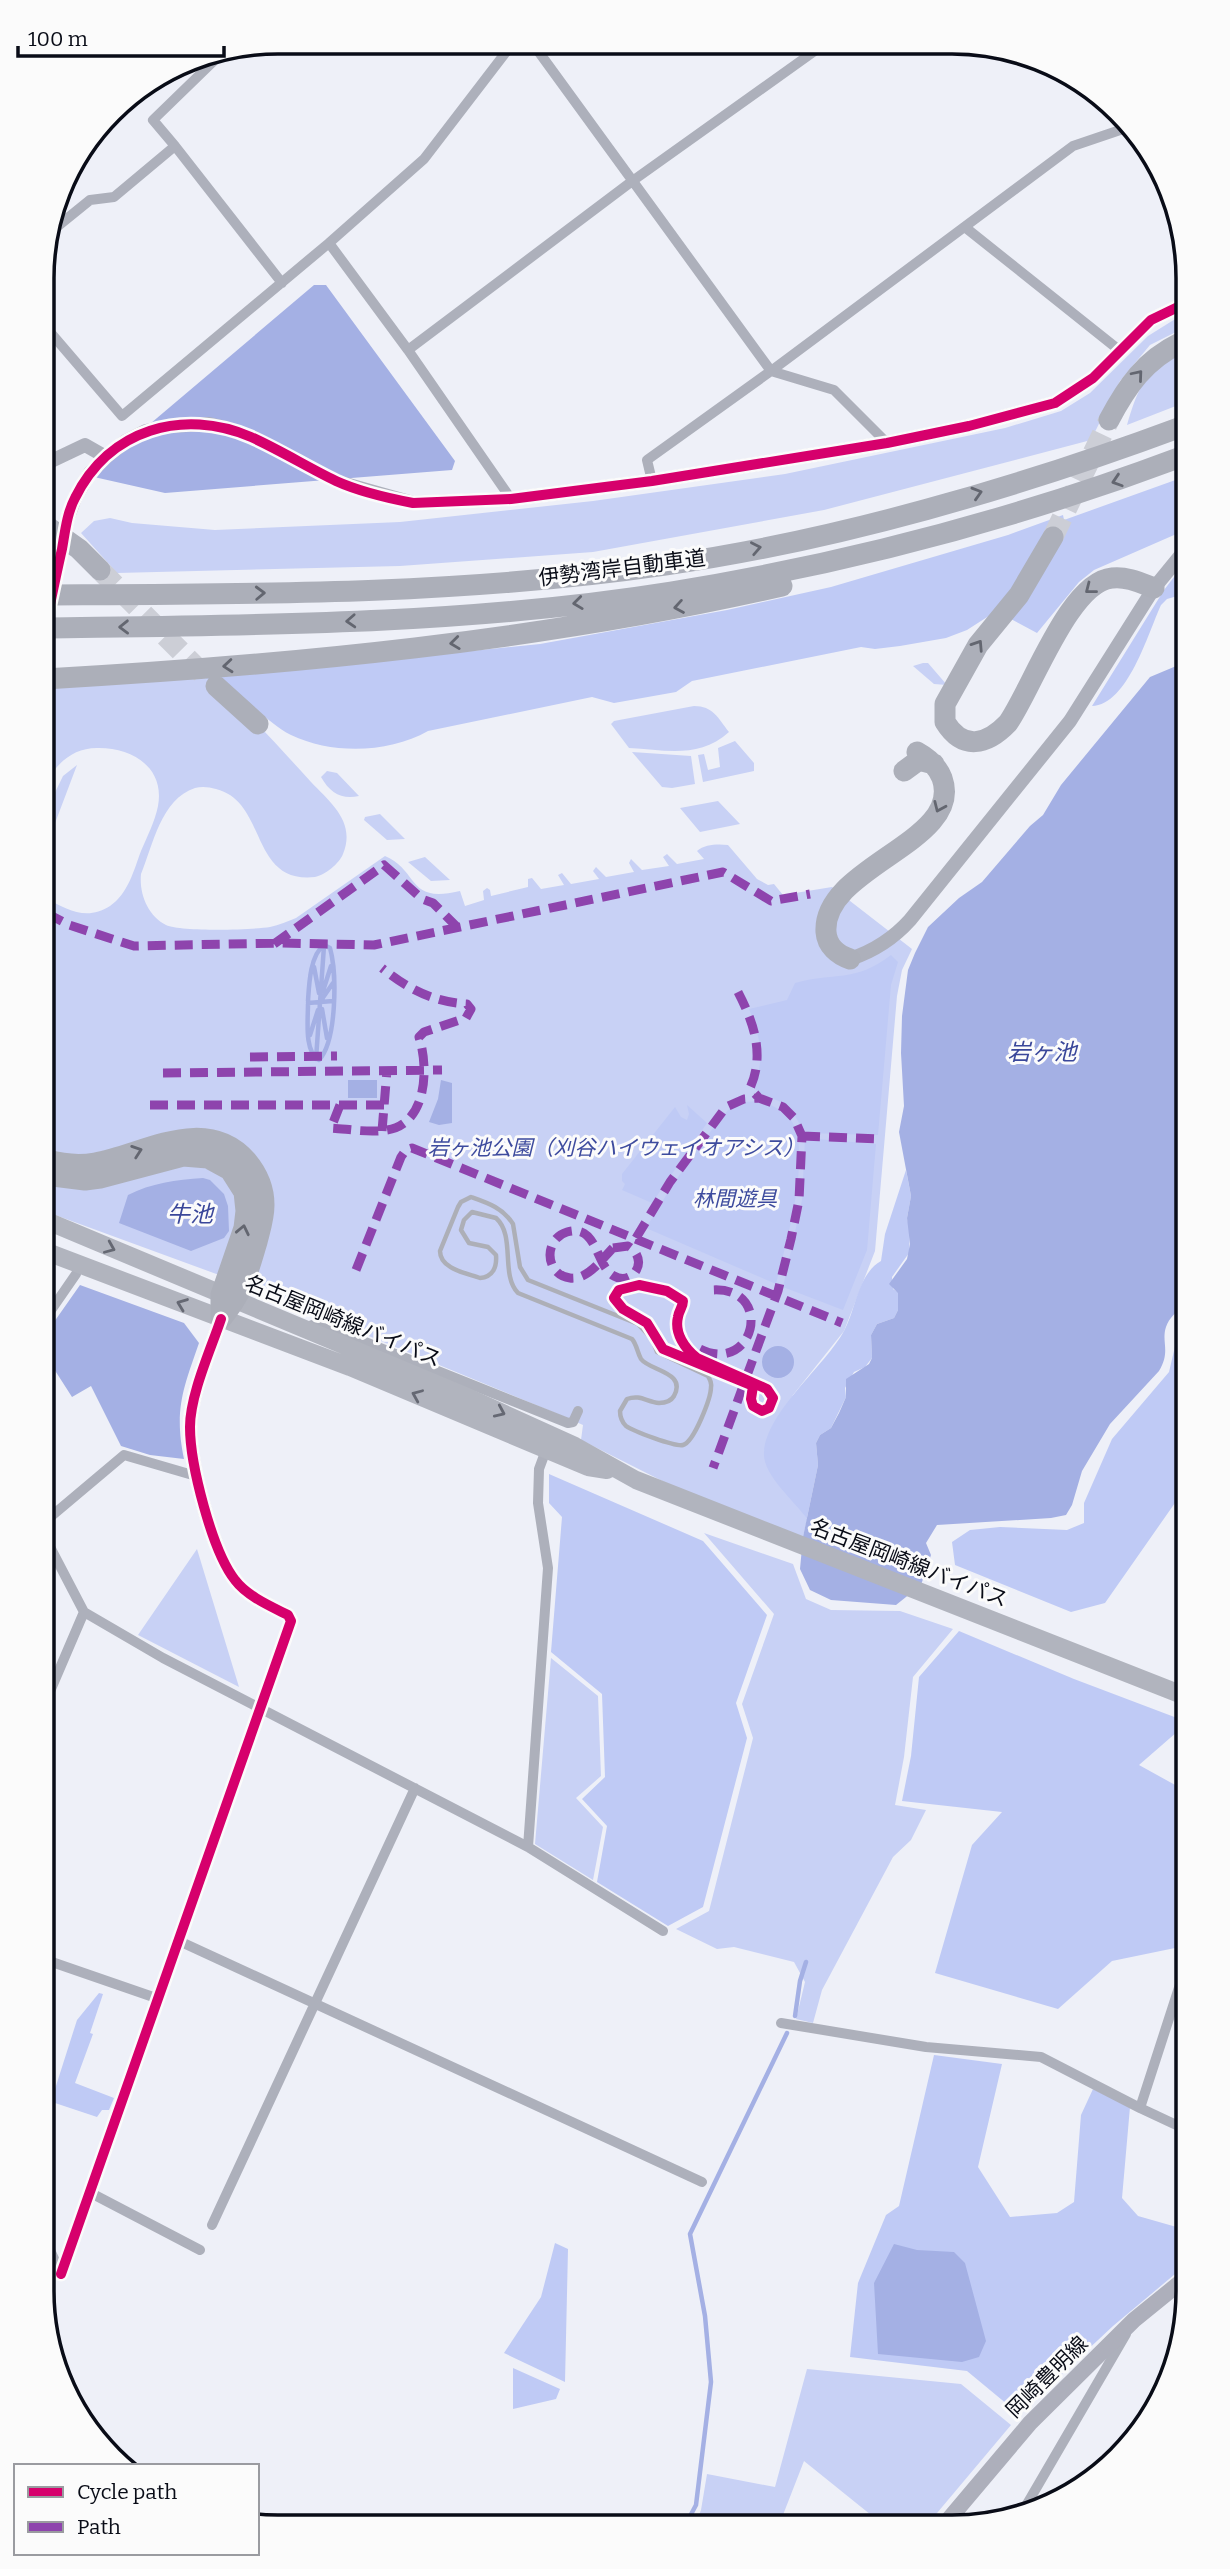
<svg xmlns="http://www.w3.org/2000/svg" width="1230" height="2569" viewBox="0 0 1230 2569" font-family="Bitter,'Noto Sans JP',serif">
<rect width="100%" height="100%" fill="#eef0f8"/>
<!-- green -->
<path fill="#c8d1f5" d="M1180,316V330L1150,345L1120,381L1091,440L824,510L593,552L400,566L117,573L81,533L94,521L110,518L132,523L215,530L400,522L593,501L785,474L1005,428L1061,411L1090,393L1148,336Z
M1180,351L1181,404L1127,425C1139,385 1144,374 1180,351Z
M923,663H928L947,685L934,684L913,666Z
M205,678C243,706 279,747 311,782C331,803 356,822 343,854C339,864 325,875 315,877C249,884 268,802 216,789C209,787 202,786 195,788C161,799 153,845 141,874C139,894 148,916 166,925C182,932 252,930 270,927C279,925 288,921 296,918L385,856C420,871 406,904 460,891L465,906L484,900L483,891L487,888L490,890L491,896L528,887V879L532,878L541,889L564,885L558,875L562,873L571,884L599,879L593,871L596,867L606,877L634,872L629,863L631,859L642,870L669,866L663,857L667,854L677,864L704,859L697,851C705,844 718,844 728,845L757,879L768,885L774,884L783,895L832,887L912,949L902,970L897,996L875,1251L844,1331L793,1395L768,1438L764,1452L807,1519L803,1537L708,1504L585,1442L581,1440L583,1425L565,1417L347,1327L301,1305L47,1212L46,898C67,910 87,921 110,906C128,894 134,870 141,851C147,837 155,821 158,806C165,768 133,748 99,748C74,747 56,763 46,784L45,716L52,688Z
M694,706C713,706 718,718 729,732C699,759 666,750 629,748L611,724L614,721Z
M735,741L754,763V771L703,782L698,755L704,754L708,770L720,767L718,748Z
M632,752L691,756L695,784L672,788L662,787Z
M77,765L46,847V811L63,776Z
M327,771L337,773L359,796C342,800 330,793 321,777Z
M718,801L740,824L700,832L680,808Z
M380,814L405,839L387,840L364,820L365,817Z
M425,857L450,880L431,881L408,862Z
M704,1533L793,1564L806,1599L831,1610L900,1611L953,1629L913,1677L904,1757L895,1805L926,1810L911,1840L893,1857L822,1990L813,2023L796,2019L805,1982L794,1962L734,1947L717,1949L676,1929L709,1911L753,1738L742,1704L774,1614Z
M197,1549L239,1687L138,1635Z
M551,1658L598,1696L601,1776L576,1798L603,1827L593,1880L535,1844Z
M807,2369L961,2384L1011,2425L932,2519H876L804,2461L781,2520H697L701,2510L707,2474L775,2487Z"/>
<!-- forest -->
<path fill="#bfcaf5" d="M1181,478V532L1094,570L1079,582L1037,633L1009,618L1030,565L995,612L967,630L946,638L900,646L875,649L861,647L692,681L676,692L614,703L592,697L428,731C389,753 333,755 291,735C277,728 265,716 251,706C236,696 220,689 205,678L540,644L727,610L831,587L1008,535L1063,515L1064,520Z
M1181,568V595L1167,599L1161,605C1148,633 1128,705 1092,706L1164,590Z
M891,955L898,962L891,985L878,1135L804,1133C799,1123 794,1111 784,1104C773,1097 762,1097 753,1087C766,1060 760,1036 749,1009L787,1000L795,983C833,972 855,983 891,955Z
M760,1101C772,1106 783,1109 791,1120C813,1152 785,1247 776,1284L646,1228L673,1184L716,1124L728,1110L744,1102Z
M687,1105L707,1123L652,1203L622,1190L625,1184L622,1181V1174L675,1107L681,1117L687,1120L689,1114Z
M805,1138L876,1144L867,1250L843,1310L783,1287L802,1200Z
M906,1170L911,1196L907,1218L910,1230L909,1253L892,1277L893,1289L898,1292V1310L894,1318L877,1324L871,1335L872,1358L865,1367L854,1372L845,1388L846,1397L831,1428L820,1435L816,1443L818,1465L803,1537L807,1519C794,1500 762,1475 764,1452C767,1411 825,1366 844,1331C856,1309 858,1274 881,1261L885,1234Z
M1184,1318V1490L1105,1603L1071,1612L955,1565L952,1542L970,1530L1000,1527L1067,1530L1084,1523V1503L1112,1439L1169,1372L1181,1321Z
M549,1474L703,1541L767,1615L736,1703L747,1738L703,1907L668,1926L597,1882L607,1826L582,1799L605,1777L602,1694L551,1652L562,1517L549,1503Z
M959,1631L1074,1679L1185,1721V1725L1139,1765L1186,1791V1915L1175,1948L1112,1961L1058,2009L935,1973L972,1845L1002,1812L902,1801L911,1756L919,1677Z
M99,1993L103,1994L90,2033L93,2034L75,2083L114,2098L109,2110H102L97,2117L49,2101V2088L55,2089L77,2020Z
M934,2055L1002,2064L978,2167L1010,2217L1057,2213L1074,2202L1081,2115L1093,2089L1130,2107L1122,2198L1138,2216L1187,2230V2264L1113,2326L1019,2414L967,2371L850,2357L858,2283L886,2215L899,2206Z
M555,2243L568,2249L565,2382L504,2353L541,2297Z
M513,2368L560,2389L556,2399L513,2409Z"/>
<!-- water -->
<path fill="#a4b0e4" d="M314,285H326L455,461L452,470L165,493L94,477L144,429Z
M1181,664L1184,1305C1177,1311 1169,1318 1166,1327C1161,1342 1171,1351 1159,1371L1110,1424L1082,1471L1072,1505L1066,1515L1051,1518L937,1525L926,1543L931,1555L921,1585L896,1605L831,1600L810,1590L800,1569L803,1537L818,1465L816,1443L820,1435L831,1428L839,1413L846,1397V1379L869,1364L872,1358L871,1335L877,1324L894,1318L898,1310V1293L889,1284L907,1259L910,1244L907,1218L911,1196L899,1132L904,1106L901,1053L902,1016L908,970L915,953L928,927L959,898L982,882L1030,826L1043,815L1061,785L1150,677Z
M348,1080H377V1098H348Z
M441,1080L452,1083V1123L439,1125L429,1122L438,1099Z
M203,1178L210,1180L224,1194L228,1206L229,1231L224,1238L191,1251L119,1223L128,1195C151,1183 176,1180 203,1178Z
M80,1285L184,1323L199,1343C183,1389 174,1410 184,1459L150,1455L121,1446L91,1386L72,1397L47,1358V1332Z
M762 1362a16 16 0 1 1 32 0a16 16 0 1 1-32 0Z
M894,2244L917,2250L954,2252L965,2263L986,2341L979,2357L962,2362L878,2354L874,2283Z"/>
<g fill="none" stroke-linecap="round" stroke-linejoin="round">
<!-- stream -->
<path stroke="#a4b0e4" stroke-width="4.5" d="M314,967L319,993
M323,991L331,966
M322,999L333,983
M308,1003L333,1001
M308,1004C308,1020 304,1052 319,1060C337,1041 337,973 330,948L324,945C310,955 309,985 308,1001
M322,1009L327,1038
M310,1035L318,1010
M316,1059L324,946
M795,2016L800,1981L806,1962
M688,2520L696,2505L711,2382L705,2316L690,2234L787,2033"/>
<!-- tertiary-tunnel -->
<path stroke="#ccced6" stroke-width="14" stroke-dasharray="14 7" stroke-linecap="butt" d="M45,627L68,517"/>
<!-- motorway-tunnel -->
<path stroke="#ccced6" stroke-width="21" stroke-dasharray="21 10" stroke-linecap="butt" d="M1053,537L1109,420
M100,570L207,678"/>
<!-- minor -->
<path stroke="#adb0bb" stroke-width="10" d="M533,44L771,371L834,390L887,443
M175,146L282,283
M966,228L1119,350
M48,234L90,200L114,197L175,146L153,120L222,53
M44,325L122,416L329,243
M408,350L631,182L823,45
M652,481L647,460L771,371L1073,146L1129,127
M511,499L408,350L329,243L424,159L513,43
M47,1316L76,1274
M312,1325L340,1332L568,1423L573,1422L578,1411
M48,1519L124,1455L196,1476
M48,1543L84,1612L163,1658L528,1847L663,1931
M48,1696L84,1612
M528,1847L548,1568L538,1503L539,1469L546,1450
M179,1941L702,2182
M49,1961L159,1999
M1186,1966L1140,2108L1187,2130
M781,2023L926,2047L1041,2057L1140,2108
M89,2192L200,2250
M212,2225L415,1788
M50,2250L61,2274
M61,2274L273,1675L291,1621L288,1615
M1020,2516L1126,2334"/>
<!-- tertiary -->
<path stroke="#adb0bb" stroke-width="14" d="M45,464L85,445L106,457
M68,517L75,498L90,473L106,457L126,441L146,431L169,426L209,424L226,428L252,437L338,482L413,503L511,499L652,481L887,443L969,426L1055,403L1093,378L1151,320L1180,306
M850,959C874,951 893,939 910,920L1070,721L1154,588L1181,555
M221,1319C211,1349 190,1395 190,1427C190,1464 212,1551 235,1580C247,1596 270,1606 288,1615"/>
<!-- secondary -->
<path stroke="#adafbb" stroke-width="16" d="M949,2519L1030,2423L1134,2320L1187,2277"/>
<!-- primary -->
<path stroke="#b1b4be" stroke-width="18" d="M47,1221L465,1396L575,1446L636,1480L1185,1696
M47,1252L350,1367L588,1467L607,1470"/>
<!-- motorway -->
<path stroke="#acafb9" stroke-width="21" d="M1109,420C1127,386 1145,360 1180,343
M45,525L79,549L100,570
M1053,537L1019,595L978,645L945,704V722C963,751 987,745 1008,723C1032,689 1069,582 1112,578C1126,576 1141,583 1154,588
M45,595C252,594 460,595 665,565C835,541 1020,487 1181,427
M45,628C254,625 464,625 671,592C845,564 1016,519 1181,457
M45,679C292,665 540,641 782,586
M216,686L258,724
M904,771L919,760L934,764
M850,959C838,955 827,946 826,932C822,866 965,842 942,778C937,765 928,758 917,752
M47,1160C62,1164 78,1166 95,1163C143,1155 205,1113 247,1161C257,1173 264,1189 264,1205C264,1218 260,1230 257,1242C247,1275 244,1291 221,1319
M53,1176L85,1180L100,1178L183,1156L208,1158L230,1170L244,1192L246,1211L244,1228L221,1295V1319"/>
<!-- rail -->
<path stroke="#adafb7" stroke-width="4.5" d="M471,1197C488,1203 503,1208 513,1224L520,1267L528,1280L638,1324L652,1339L657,1352L708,1376C710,1380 712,1382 711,1387C711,1398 694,1442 683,1445C675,1447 633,1431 626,1426C621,1421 620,1417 620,1411L627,1399C640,1394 647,1402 659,1403C665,1403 671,1401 674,1396C687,1372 650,1371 641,1359C637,1352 637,1345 632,1339L518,1293C500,1274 516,1236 496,1218L472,1212L464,1220L461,1230L469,1243L488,1247L496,1255C497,1267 493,1277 480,1278C466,1273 440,1269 440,1251L458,1207L461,1202Z"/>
<!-- quiet -->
<path stroke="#8e44ad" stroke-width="9" stroke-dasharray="18 9" stroke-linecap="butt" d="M46,913L69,925L134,946L281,943L374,945L723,872L771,901L810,894
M274,944L384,865L422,899L433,903L457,927
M738,992C754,1023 765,1055 750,1088L759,1098
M250,1057L337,1056
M163,1073L442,1070
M150,1105H384
M340,1105L331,1128C348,1129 369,1133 387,1130C427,1124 429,1068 419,1037L424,1032L466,1018L471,1009L467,1004C433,1002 408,989 382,968
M382,1131L387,1070
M802,1136L882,1139
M636,1238L670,1182L726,1107L744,1099L759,1098L783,1107L794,1118L802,1136L799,1200L791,1239L778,1291L713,1468
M613,1248L628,1246C650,1259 633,1287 614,1276C595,1266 598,1223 567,1232C543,1239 545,1275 570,1278C588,1280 602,1259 613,1248
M356,1270L401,1157L406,1150L412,1148L842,1323
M700,1349C755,1376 775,1286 712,1290"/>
<defs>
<path id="cycleway" d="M45,627C51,601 56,575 62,549C65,532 67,513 75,498C109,429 183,408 251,437C280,450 307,467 336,481C360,492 387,498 413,503L511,499L652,481L887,443L969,426L1055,403L1093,378L1151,320L1180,306
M639,1285L667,1291L683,1301C683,1307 679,1310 678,1317C674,1333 685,1349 697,1358L767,1389L773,1398L769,1408L762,1411L753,1406L751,1399L753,1386L663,1349L647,1323L623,1309L614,1298L619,1290Z
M61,2274L291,1621L288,1615C270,1606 247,1596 235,1580C212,1551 190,1464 190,1427C190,1395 211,1349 221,1319"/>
</defs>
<!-- cycleway casing -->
<use href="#cycleway" stroke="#fbfbfb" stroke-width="15"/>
<!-- cycleway -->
<use href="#cycleway" stroke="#d6006c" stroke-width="10"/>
</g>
<!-- one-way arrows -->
<defs><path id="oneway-chevron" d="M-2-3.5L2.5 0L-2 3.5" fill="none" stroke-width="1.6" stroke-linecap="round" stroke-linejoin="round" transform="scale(1.75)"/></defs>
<g stroke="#636670">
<use href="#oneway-chevron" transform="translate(1138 375) rotate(-50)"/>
<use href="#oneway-chevron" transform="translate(1117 481) rotate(162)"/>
<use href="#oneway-chevron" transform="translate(977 493) rotate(-17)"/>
<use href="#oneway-chevron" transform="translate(756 548) rotate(-11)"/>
<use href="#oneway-chevron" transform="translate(1090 589) rotate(142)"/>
<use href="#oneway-chevron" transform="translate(260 593) rotate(-2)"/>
<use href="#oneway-chevron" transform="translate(578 603) rotate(173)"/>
<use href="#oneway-chevron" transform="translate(679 607) rotate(170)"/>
<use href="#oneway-chevron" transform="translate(351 621) rotate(177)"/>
<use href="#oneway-chevron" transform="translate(124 627) rotate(179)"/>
<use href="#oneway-chevron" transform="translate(455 643) rotate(173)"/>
<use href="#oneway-chevron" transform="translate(978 645) rotate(-57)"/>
<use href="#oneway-chevron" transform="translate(228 666) rotate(175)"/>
<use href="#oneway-chevron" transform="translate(939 807) rotate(114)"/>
<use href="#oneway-chevron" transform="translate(137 1151) rotate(-19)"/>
<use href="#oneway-chevron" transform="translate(243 1230) rotate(-78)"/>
</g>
<g stroke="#656873">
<use href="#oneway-chevron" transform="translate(110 1248) rotate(23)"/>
<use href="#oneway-chevron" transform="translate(182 1304) rotate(-159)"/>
<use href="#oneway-chevron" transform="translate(417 1395) rotate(-157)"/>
<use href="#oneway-chevron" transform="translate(500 1412) rotate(24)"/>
</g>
<g text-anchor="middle" stroke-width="6" stroke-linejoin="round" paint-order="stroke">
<!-- street labels -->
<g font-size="21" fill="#090c17" stroke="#fbfbfb">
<text transform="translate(622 568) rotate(-7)" y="7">伊勢湾岸自動車道</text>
<text transform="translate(343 1321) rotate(22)" y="7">名古屋岡崎線バイパス</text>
<text transform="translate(909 1563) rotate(21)" y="7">名古屋岡崎線バイパス</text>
<text transform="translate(1047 2377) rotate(-45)" y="7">岡崎豊明線</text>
</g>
<!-- park labels -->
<g font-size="21" font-style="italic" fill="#3d4b9e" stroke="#fbfbfb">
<text x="616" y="1155">岩ヶ池公園（刈谷ハイウェイオアシス）</text>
<text x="735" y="1206">林間遊具</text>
</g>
<!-- water labels -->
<g font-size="23" font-style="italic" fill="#3a479a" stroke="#fbfbfb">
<text x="1042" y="1060">岩ヶ池</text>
<text x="190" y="1222">牛池</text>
</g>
</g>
<!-- crop -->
<path d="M0 0H1230V2569H0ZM278 54H952A224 224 0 0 1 1176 278V2291A224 224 0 0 1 952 2515H278A224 224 0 0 1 54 2291V278A224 224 0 0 1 278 54Z" fill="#fbfbfb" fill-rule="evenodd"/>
<path fill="none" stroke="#090c17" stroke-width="3.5" d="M278 54H952A224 224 0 0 1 1176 278V2291A224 224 0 0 1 952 2515H278A224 224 0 0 1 54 2291V278A224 224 0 0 1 278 54Z"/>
<!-- legend -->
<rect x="14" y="2464" width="245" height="91" fill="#fbfbfb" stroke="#9a9ba0" stroke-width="2"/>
<rect x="28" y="2487" width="35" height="10" fill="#d6006c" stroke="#9a9ba0" stroke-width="2"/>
<text x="77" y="2499" font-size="21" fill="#090c17">Cycle path</text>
<rect x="28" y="2522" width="35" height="10" fill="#8e44ad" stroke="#9a9ba0" stroke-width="2"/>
<text x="77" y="2534" font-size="21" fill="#090c17">Path</text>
<!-- scale -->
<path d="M18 46v10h206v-10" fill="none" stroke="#090c17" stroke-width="3.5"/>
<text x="28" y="46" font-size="21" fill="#090c17" stroke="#fbfbfb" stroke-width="5" paint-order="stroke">100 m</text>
</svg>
